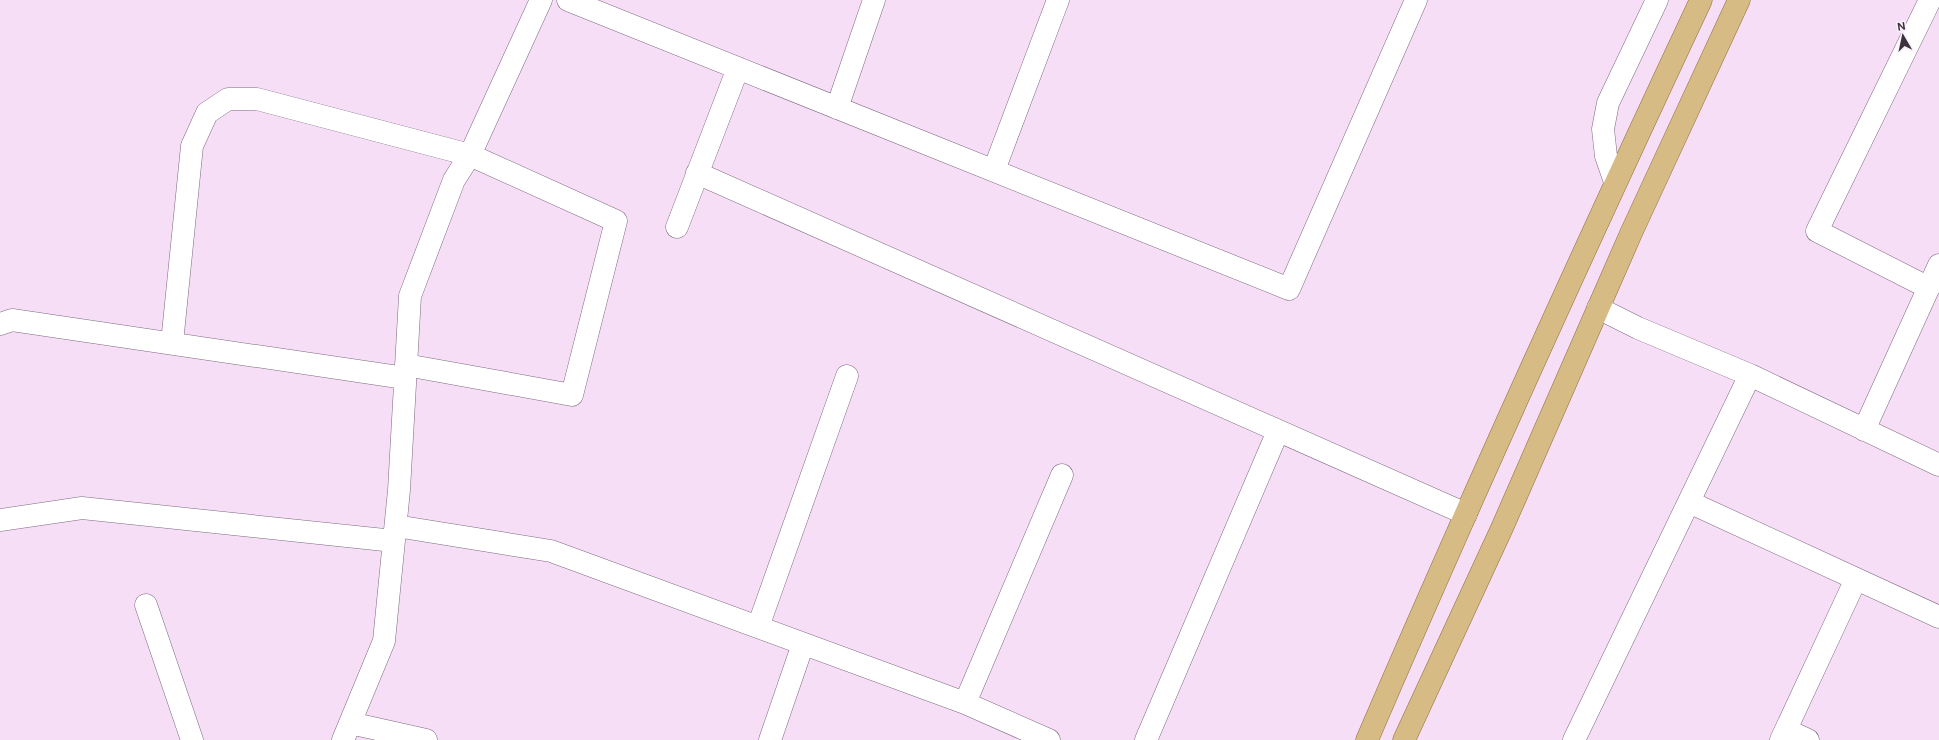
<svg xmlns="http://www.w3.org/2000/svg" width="1939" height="740" viewBox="0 0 1939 740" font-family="'DM Sans',sans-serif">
<rect width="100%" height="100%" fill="#f6def7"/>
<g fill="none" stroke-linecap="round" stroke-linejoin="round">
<defs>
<path id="minor" d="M568,0L1289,289L1416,0
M837,108L874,0
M994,170L1058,0
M697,173L1466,514
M1615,182L1606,156L1603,129L1608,103L1657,0
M677,227L738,68
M1929,288L1817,231L1930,0
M1598,308L1638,328L1750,375L1939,465
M0,324L12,320L405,378
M172,343L192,146L207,113L228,99H257L470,155L616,221L572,395L406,365
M1864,430L1939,265
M1689,502L1939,617
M0,520L82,508L394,541
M396,526L551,551L965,703L1049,740
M146,605L192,740
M758,627L847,376
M965,703L1062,475
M350,723L426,740
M1786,730L1808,740
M343,740L384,641L399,490L410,296L454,180L470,155L541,0
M770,740L803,644
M1146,740L1278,431
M1574,740L1750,375
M1781,740L1856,579"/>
<path id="major" d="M1367,740C1474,491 1586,245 1701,0
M1404,740L1502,528L1632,231L1739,0"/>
</defs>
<!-- minor casing -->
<use href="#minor" stroke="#7e6a80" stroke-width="23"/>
<!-- major casing -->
<use href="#major" stroke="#8e6e36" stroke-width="23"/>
<!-- minor -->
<use href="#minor" stroke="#fff" stroke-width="22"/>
<!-- major -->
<use href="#major" stroke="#d6bb85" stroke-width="22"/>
</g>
<!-- north arrow -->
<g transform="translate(1903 36) rotate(351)" stroke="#fdeffe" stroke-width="3" paint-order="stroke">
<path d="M0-3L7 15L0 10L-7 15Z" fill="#3b323b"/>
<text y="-6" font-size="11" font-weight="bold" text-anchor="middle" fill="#3b323b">N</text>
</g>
</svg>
